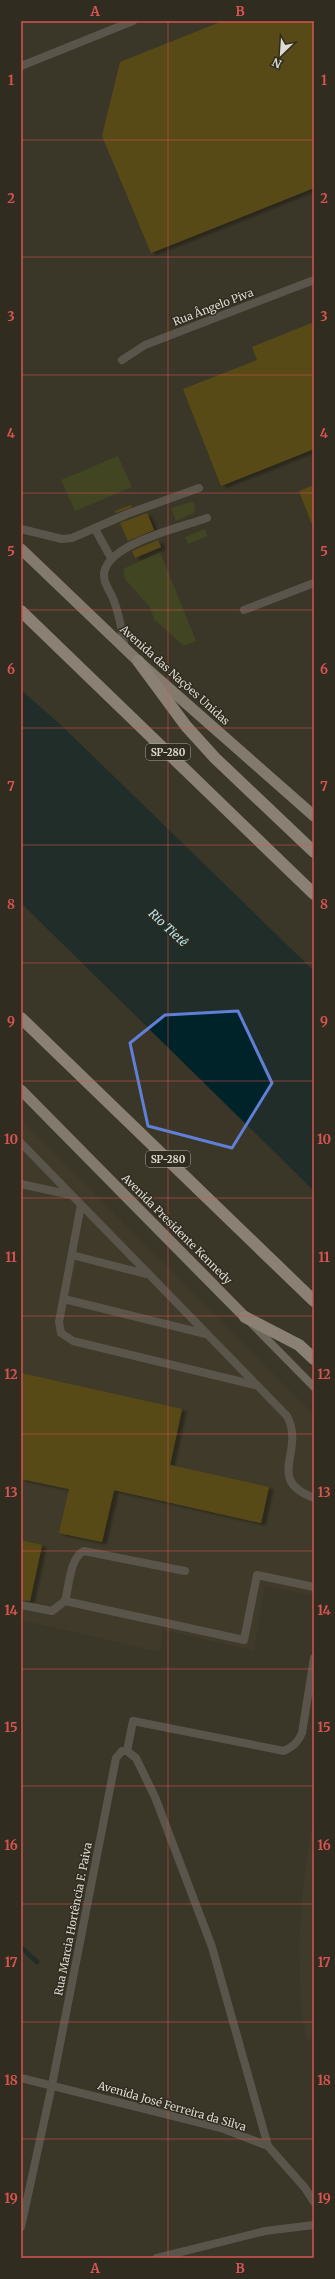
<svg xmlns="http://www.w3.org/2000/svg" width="335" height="2279" viewBox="0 0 335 2279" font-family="Merriweather,serif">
<defs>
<filter id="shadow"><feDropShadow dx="4.5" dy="2.5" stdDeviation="1" flood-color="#0009"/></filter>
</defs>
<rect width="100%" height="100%" fill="#3b3628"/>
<!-- built -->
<path fill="#453e2a" d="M21,1120L314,1415V1596L265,1586L254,1651L163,1630L160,1652L21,1620Z
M314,1811V2035L307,2042L301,2007L299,1945L304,1878Z"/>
<!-- green -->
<path fill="#4b581a" d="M118,456L132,487L75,511L61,480Z
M190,502L194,503L195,512L176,521L171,508Z
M205,529L207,536L188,544L185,537Z
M160,552L196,641L184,646L154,619L150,607L125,579L123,569Z"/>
<!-- water -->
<path fill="#002229" d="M21,690L62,726L314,971V1191L21,903Z"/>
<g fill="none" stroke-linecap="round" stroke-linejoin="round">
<!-- stream -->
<path stroke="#002229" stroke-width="4.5" d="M21,1947L37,1962"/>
</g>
<!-- building -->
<path fill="#7d6405" filter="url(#shadow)" d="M223,21H314V188L151,253L102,136L120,62Z
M314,322V449L221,486L183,389L257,360L252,347Z
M314,485V527H313L299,491Z
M131,505L132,507L116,513L115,511Z
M147,513L154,530L128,541L120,523Z
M158,540L161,547L135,558L132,551Z
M21,1373L182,1409L170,1465L269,1487L261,1523L114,1490L102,1542L59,1533L69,1489L21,1479Z
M21,1540L42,1545L30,1601L21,1600Z"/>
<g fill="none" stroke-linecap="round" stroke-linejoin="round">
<!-- service -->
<path stroke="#827b77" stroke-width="8" d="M21,529L62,539L72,538L127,514L199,488
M95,529L111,558
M244,610L314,583
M125,649C122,633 120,616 114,601C111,592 104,585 104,576C103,544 183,527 207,518
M21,1143L287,1416C306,1452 264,1479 314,1498
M21,1184L71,1195
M81,1205L59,1322L61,1333L73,1341L255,1385
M72,1255L146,1274
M64,1299L206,1334
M65,1601C69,1587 70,1557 84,1551L185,1571
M21,1605L52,1611L65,1601L244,1640L257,1575L314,1587
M127,1751L133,1721L284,1751C294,1746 298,1742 302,1733L314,1658
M52,2085L116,1758L122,1751H127L136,1758L155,1797L212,1947L268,2146"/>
<!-- minor -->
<path stroke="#827b77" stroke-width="8" d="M122,360L145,345L314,280
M21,2078L221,2128L268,2146L305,2188L314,2202
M21,2227L52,2085
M157,2258L265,2231L314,2225"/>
<!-- tertiary -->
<path stroke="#827b77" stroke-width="8" d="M21,66L133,21"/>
<!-- secondary -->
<path stroke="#aca29b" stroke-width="8" d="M252,1324L314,1387"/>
<!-- trunk -->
<path stroke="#dcccc4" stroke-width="11" d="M21,549L138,661L314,816
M21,1090L245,1317"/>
<!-- motorway -->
<path stroke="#ebdad0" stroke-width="12" d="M21,611L314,894
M138,661L186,726L215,758L314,852
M21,1018L314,1301
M245,1317L299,1345L314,1359"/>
</g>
<!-- marked area -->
<path d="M0 0H335V2279H0ZM238,1011L272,1083L232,1148L148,1126L130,1043L165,1015Z" fill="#3b3628" fill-opacity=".55" fill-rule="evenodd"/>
<path fill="none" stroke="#607fd6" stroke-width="3" stroke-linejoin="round" d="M238,1011L272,1083L232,1148L148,1126L130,1043L165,1015Z"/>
<!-- grid -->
<path fill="none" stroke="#d85452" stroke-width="1" stroke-opacity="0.55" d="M168,21V2258M21,140H314M21,257H314M21,375H314M21,493H314M21,610H314M21,728H314M21,845H314M21,963H314M21,1081H314M21,1198H314M21,1316H314M21,1434H314M21,1551H314M21,1669H314M21,1786H314M21,1904H314M21,2022H314M21,2139H314"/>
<g text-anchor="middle" stroke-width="3" stroke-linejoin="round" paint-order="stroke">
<!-- shield labels -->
<g fill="#302c1f" stroke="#a9a69c" stroke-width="1">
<rect x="146" y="744" width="44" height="16" rx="3"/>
<rect x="146" y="1151" width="44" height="16" rx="3"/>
</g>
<g font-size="10" font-weight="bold" fill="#dddad2">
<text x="168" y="756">SP-280</text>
<text x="168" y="1163">SP-280</text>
</g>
<!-- street labels -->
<g font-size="11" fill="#dddad2" stroke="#302c1f">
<text transform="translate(213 307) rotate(-21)" y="4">Rua Ângelo Piva</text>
<text transform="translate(175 675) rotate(42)" y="4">Avenida das Nações Unidas</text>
<text transform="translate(177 1229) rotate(45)" y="4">Avenida Presidente Kennedy</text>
<text transform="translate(73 1919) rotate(-79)" y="4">Rua Marcia Hortência F. Paiva</text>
<text transform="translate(172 2106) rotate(16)" y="4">Avenida José Ferreira da Silva</text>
</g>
<!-- water labels -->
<g font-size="12" font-style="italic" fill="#bcedfa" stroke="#302c1f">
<text transform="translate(168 928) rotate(43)" y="4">Rio Tietê</text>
</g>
</g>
<!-- border -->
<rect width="335" height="2279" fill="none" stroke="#302c1f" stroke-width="44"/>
<!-- north arrow -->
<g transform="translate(281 54) rotate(205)" stroke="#302c1f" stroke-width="3" paint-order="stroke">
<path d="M0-3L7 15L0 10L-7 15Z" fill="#dddad2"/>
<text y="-6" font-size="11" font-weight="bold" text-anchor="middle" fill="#dddad2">N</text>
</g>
<rect x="22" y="22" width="291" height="2235" fill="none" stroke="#d85452" stroke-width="1.5"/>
<g font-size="13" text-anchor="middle" font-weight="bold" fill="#d85452">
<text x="95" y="16">A</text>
<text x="240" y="16">B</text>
<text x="11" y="85">1</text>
<text x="324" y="85">1</text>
<text x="11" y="203">2</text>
<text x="324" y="203">2</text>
<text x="11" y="321">3</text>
<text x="324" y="321">3</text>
<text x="11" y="438">4</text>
<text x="324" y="438">4</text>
<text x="11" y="556">5</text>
<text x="324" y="556">5</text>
<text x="11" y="674">6</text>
<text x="324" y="674">6</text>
<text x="11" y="791">7</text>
<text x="324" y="791">7</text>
<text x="11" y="909">8</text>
<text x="324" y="909">8</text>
<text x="11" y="1026">9</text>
<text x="324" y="1026">9</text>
<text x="11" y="1144">10</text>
<text x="324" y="1144">10</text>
<text x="11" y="1262">11</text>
<text x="324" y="1262">11</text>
<text x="11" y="1379">12</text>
<text x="324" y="1379">12</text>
<text x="11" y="1497">13</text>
<text x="324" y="1497">13</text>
<text x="11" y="1615">14</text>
<text x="324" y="1615">14</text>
<text x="11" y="1732">15</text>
<text x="324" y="1732">15</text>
<text x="11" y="1850">16</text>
<text x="324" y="1850">16</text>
<text x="11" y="1967">17</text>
<text x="324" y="1967">17</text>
<text x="11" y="2085">18</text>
<text x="324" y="2085">18</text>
<text x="11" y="2203">19</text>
<text x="324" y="2203">19</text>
<text x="95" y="2273">A</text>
<text x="240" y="2273">B</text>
</g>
</svg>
